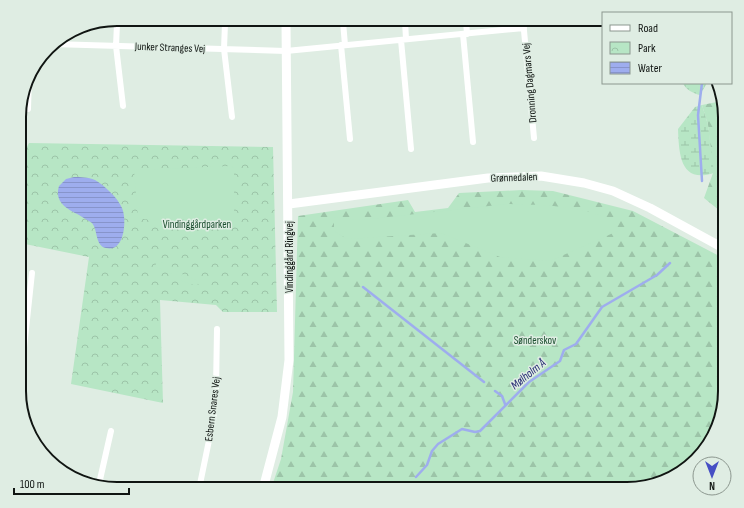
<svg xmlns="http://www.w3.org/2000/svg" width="744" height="508" viewBox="0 0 744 508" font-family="'Sofia Sans Condensed',sans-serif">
<defs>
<pattern id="forest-firs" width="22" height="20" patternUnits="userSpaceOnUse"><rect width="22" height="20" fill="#b7e6c5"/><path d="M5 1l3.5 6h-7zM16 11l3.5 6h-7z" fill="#9cc4a8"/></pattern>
<pattern id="wetland-marsh" width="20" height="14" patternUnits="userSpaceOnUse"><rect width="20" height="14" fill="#b7e6c5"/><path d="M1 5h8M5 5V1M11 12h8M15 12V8" fill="none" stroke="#9cc4a8"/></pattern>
<pattern id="park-crowns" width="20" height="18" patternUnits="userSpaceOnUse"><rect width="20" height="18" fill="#b7e6c5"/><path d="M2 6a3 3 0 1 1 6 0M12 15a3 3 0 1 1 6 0" fill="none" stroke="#9cc4a8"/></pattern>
<pattern id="water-rules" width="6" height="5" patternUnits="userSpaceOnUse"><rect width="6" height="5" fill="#9eadee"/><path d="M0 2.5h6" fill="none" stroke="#8794cb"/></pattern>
</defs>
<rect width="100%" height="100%" fill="#dfede3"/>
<!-- forest -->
<path fill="url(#forest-firs)" d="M722,101L725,111V215L704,198L713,173L708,125L702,105Z
M522,190L553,191L633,211L725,259V397L705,450L670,479L627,489H271L281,459L293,392L298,216L408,200L415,212L448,208L459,193Z"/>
<!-- wetland -->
<path fill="url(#wetland-marsh)" d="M683,83H707L700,95C694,94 685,89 683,83Z
M702,105L708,125L714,173C680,184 679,154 678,129L695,107Z"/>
<!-- park -->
<path fill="url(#park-crowns)" d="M29,143L273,147L277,312H223L216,305L160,300L163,403L71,384L89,257L20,243V160Z"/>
<!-- pitch -->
<path fill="#b7e6c5" d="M231,166L234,168V221L231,228L173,218L162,219L157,221L138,218L134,170Z
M507,204C536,205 602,204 620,230L550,261L500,257L441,233L347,239L334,231V217L361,220Z
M157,261L178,269L176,275L155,267Z
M182,274L199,281L197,286L179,280Z"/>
<!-- water -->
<path fill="url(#water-rules)" d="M74,177C80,177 88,177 95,180C104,185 118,198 122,208C127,219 125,253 106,248C95,246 98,230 92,223C88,220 83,218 79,215C67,209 54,202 59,186L66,179Z"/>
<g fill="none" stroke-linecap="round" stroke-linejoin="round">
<!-- stream -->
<path stroke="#9eadee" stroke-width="2.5" d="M702,83L698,115L702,181
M363,287L484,382
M495,391L502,396L505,404
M416,477L427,465L432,451L438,444L462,429L475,432L480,431L529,382L560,361L564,350L576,344L602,307L657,275L670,263"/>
<!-- street -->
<path stroke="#fff" stroke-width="6" d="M523,20L534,138
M405,21L406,39
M466,21L467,34
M343,22L345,45
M225,23L224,49L232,117
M117,24L116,46L123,106
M463,34L473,142
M401,40L411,149
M52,44L286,51L524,28
M341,45L350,139
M28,109L29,76
M20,385L32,273
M99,484L111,431
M199,489L213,421L216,389L217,329"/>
<!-- secondary -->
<path stroke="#fff" stroke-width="9" d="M289,204L488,178L541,176L584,183L613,191L650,208L725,249
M263,489L282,417L289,360L286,22"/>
</g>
<g text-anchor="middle" stroke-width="3" stroke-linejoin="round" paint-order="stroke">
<!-- street labels -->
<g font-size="11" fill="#101512" stroke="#dfede3">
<text transform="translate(170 47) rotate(2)" y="4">Junker Stranges Vej</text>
<text transform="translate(529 83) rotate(-95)" y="4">Dronning Dagmars Vej</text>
<text transform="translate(514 177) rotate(-2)" y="4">Grønnedalen</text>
<text transform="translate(289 257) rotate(-90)" y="4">Vindinggård Ringvej</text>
<text transform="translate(212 409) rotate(-83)" y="4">Esbern Snares Vej</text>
</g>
<!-- park labels -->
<g font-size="11" fill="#1d5031" stroke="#dfede3">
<text x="197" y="228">Vindinggårdparken</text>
<text x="535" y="344">Sønderskov</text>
</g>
<!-- water labels -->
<g font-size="12" font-style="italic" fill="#242873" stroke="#dfede3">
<text transform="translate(528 374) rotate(-39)" y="4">Mølholm Å</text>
</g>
</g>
<!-- crop -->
<path d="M0 0H744V508H0ZM117 26H627A91 91 0 0 1 718 117V391A91 91 0 0 1 627 482H117A91 91 0 0 1 26 391V117A91 91 0 0 1 117 26Z" fill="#dfede3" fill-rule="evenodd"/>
<path fill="none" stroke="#101512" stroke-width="2" d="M117 26H627A91 91 0 0 1 718 117V391A91 91 0 0 1 627 482H117A91 91 0 0 1 26 391V117A91 91 0 0 1 117 26Z"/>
<!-- legend -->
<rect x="602" y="12" width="130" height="72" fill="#dfede3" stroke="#8c978f"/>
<rect x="610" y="25" width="20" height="6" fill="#ffffff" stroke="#8c978f"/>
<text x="638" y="32" font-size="12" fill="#101512">Road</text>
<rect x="610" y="42" width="20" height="12" fill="url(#park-crowns)" stroke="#8c978f"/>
<text x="638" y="52" font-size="12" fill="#101512">Park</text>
<rect x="610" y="62" width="20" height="12" fill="url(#water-rules)" stroke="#8c978f"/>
<text x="638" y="72" font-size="12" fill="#101512">Water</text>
<!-- north arrow -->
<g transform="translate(712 476) rotate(180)"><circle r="19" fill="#dfede3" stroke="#8c978f"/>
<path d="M0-3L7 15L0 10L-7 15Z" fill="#464fc4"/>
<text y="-6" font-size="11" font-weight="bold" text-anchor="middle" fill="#101512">N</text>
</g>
<!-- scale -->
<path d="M14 488v6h115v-6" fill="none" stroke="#101512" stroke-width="2"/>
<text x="20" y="488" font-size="12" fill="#101512" stroke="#dfede3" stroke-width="3" paint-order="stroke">100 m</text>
</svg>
